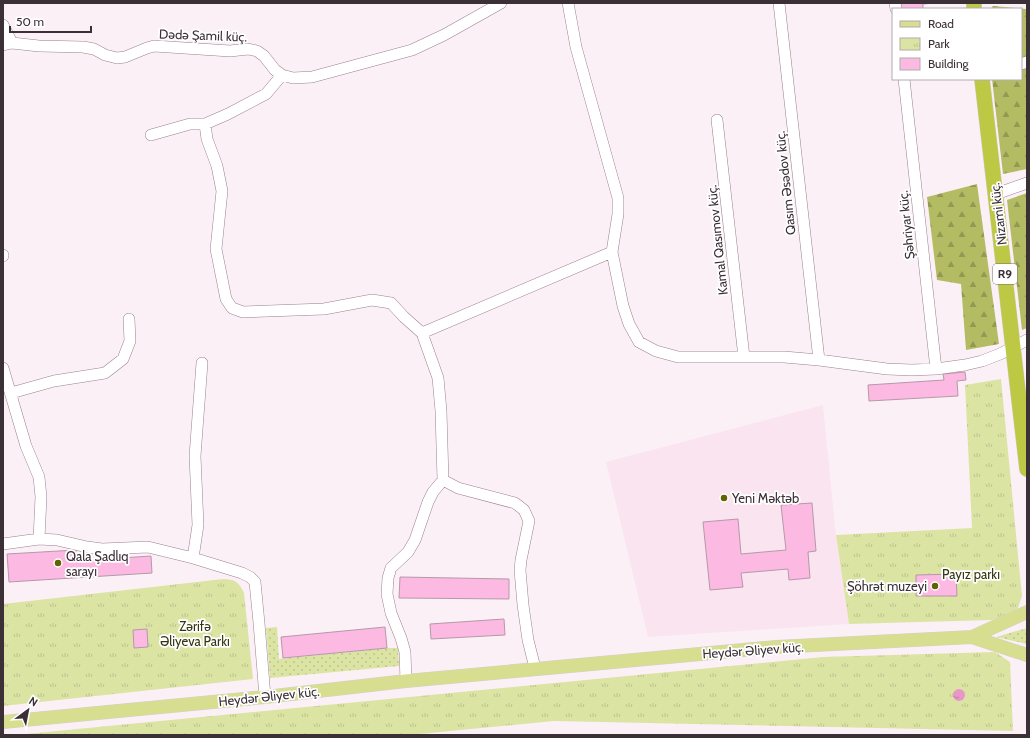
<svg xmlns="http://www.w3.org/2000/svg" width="1030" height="738" viewBox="0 0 1030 738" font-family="Cabin,sans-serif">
<defs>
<pattern id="grass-dots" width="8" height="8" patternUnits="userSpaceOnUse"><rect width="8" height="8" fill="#dce4a4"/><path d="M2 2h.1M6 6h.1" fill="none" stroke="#bec48e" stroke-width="1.8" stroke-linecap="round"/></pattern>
<pattern id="forest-firs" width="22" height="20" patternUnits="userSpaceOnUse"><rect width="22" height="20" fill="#b3bc62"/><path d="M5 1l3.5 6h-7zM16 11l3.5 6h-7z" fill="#939952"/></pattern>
<pattern id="park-tufts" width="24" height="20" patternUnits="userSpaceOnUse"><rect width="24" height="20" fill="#dce4a4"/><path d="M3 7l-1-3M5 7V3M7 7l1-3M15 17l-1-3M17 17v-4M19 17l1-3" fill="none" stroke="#bec48e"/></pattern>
<pattern id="water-ripples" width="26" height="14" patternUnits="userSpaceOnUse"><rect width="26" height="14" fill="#e897c8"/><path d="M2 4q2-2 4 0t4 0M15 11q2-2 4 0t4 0" fill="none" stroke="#bd7ca3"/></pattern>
</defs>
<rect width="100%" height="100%" fill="#fcf0f7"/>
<!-- built -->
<path fill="#fae4f0" d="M823,405L836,535L849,624L648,637L606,462Z"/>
<!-- grass -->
<path fill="url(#grass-dots)" d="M277,627L279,659L387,648H398L399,666L270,678L266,628Z
M1027,628V644L996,637Z"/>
<!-- forest -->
<path fill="url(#forest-firs)" d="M993,6L1026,9L1027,40V169L1003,174L992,79H1021V9H991Z
M977,184L999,344L966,350L961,284L937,280L927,197Z
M1027,193V328L1022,330L1007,200Z"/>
<!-- park -->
<path fill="url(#park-tufts)" d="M1001,379L1022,596L1017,611L1010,615L992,620L849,624L836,535L972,528L965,385Z
M223,579C235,579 239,582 244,593L253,679L3,706V604Z
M995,652L1010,662L1013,731L554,721L409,735H15L823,657Z"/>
<!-- water -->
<path fill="url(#water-ripples)" d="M953 695a6 6 0 1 1 12 0a6 6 0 1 1-12 0Z"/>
<!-- building -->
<path fill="#fcb9e1" stroke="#b599a9" d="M897,3H935L923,4V9H898Z
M965,372L966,380L957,381L958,396L869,401L868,385L944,380L943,374Z
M812,503L816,551L808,552L810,578L789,580L788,569L741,573L743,587L710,590L703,522L738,519L741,554L786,550L781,505Z
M76,550V561L151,556L152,573L9,582L7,554Z
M956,574L957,596H916V575Z
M400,577L509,579V599L399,598Z
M504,619L505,635L431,639L430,624Z
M385,627L387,648L283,658L281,637Z
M147,629L148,647L134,648L133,630Z"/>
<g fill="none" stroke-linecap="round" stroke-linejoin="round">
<defs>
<path id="minor" d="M568,3L576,47L618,198V214L612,252L623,306L629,324L639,342L656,351L678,357H784L819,360L887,369L912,370L936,369L965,365L982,361L1000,354L1027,340
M779,3L819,360
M895,3L896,9
M3,25L12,43
M3,45L12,43L39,46L83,47L94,49L105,55L117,58L125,57L147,48L154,46L230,51L248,49L257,51L264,56L275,70L282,75L293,78L312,77L412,50L444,35L501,3
M1021,64L1027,62
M904,79L936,369
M717,120L744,357
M205,124L207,139L217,166L222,191L216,249L226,299L232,308L243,312L324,309L372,300L391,303L404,317L422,333L438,378L441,411L443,480L458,488L515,503L524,510L529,521L521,560L520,570L523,605L528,640L535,668
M151,135L190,124H205L228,114L266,94L282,75
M996,194L1027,183
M3,256V255
M422,333L612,252
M3,368L26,446L39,477L41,497L39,539
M11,393L54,381L105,373L123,359L130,341L129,319
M3,544L39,539L57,540L87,547L102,549L148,547L193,558L242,573L250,577L255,582L259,623L265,697
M193,558L198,525L195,456L202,363
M406,681L405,652L401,638L391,613L387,594L388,578L391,568L408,552L415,540L428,502L433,492L443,480"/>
<path id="major" d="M1027,612L972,637L1027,655
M3,722L265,697L406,681L776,647L972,637"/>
<path id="highway" d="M974,3V9
M982,79L1027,469"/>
</defs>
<!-- minor casing -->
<use href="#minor" stroke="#9b808f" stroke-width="12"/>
<!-- major casing -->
<use href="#major" stroke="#d4d1d3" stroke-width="14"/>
<!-- highway casing -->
<use href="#highway" stroke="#d4d1d3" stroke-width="16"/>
<!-- minor -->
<use href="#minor" stroke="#fff" stroke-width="11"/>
<!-- major -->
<use href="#major" stroke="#d7de8f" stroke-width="13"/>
<!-- highway -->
<use href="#highway" stroke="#bdc844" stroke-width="15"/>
</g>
<!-- markers -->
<g fill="#5e6400" stroke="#fff" stroke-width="1.5">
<circle cx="724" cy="498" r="4"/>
<circle cx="58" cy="563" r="4"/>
<circle cx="935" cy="586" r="4"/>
</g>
<g text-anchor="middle" stroke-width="3.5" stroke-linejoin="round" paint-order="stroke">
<!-- shield labels -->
<rect fill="#fff" stroke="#766e73" stroke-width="1" x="993" y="264" width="24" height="20" rx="3"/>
<g font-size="12" font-weight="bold" fill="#3c3037">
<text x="1005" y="278">R9</text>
</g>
<!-- street labels -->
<g font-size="13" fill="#3c3037" stroke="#fff">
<text transform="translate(203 35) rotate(2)" y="5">Dədə Şamil küç.</text>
<text transform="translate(785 183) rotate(-96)" y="5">Qasım Əsədov küç.</text>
<text transform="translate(998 214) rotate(-97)" y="5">Nizami küç.</text>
<text transform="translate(906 225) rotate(-96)" y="5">Şəhriyar küç.</text>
<text transform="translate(717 240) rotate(-96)" y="5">Kamal Qasımov küç.</text>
<text transform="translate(753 650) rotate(-4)" y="5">Heydər Əliyev küç.</text>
<text transform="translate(269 696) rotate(-6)" y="5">Heydər Əliyev küç.</text>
</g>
<!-- poi labels -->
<g font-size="13" fill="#3c3037" stroke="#fff" text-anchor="start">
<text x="732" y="503">Yeni Məktəb</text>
<text x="66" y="561">Qala Şadlıq<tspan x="66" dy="15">sarayı</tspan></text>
<text x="927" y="591" text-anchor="end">Şöhrət muzeyi</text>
</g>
<!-- park labels -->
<g font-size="13" fill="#333710" stroke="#fff">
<text x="971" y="579">Payız parkı</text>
<text x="195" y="631">Zərifə<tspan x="195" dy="15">Əliyeva Parkı</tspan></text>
</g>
</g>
<!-- border -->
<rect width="1030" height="738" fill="none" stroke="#3c3037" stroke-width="8"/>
<!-- legend -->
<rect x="892" y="8" width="130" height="72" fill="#ffffff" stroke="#b1acaf"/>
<rect x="900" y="21" width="20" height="6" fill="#d7de8f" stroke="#b1acaf"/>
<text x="928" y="28" font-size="12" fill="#3c3037">Road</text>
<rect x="900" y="38" width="20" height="12" fill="url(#park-tufts)" stroke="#b1acaf"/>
<text x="928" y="48" font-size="12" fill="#3c3037">Park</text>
<rect x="900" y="58" width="20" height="12" fill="#fcb9e1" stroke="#b1acaf"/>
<text x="928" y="68" font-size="12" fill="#3c3037">Building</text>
<!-- north arrow -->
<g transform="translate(28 710) rotate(32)" stroke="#ffffff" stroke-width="3" paint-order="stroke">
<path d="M0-3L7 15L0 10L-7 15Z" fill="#3c3037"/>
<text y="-6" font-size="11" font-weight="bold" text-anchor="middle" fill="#3c3037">N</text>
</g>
<!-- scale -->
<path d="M10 26v6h81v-6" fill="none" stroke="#3c3037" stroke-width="2"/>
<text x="16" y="26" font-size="12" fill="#3c3037" stroke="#ffffff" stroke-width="3" paint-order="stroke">50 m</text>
</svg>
